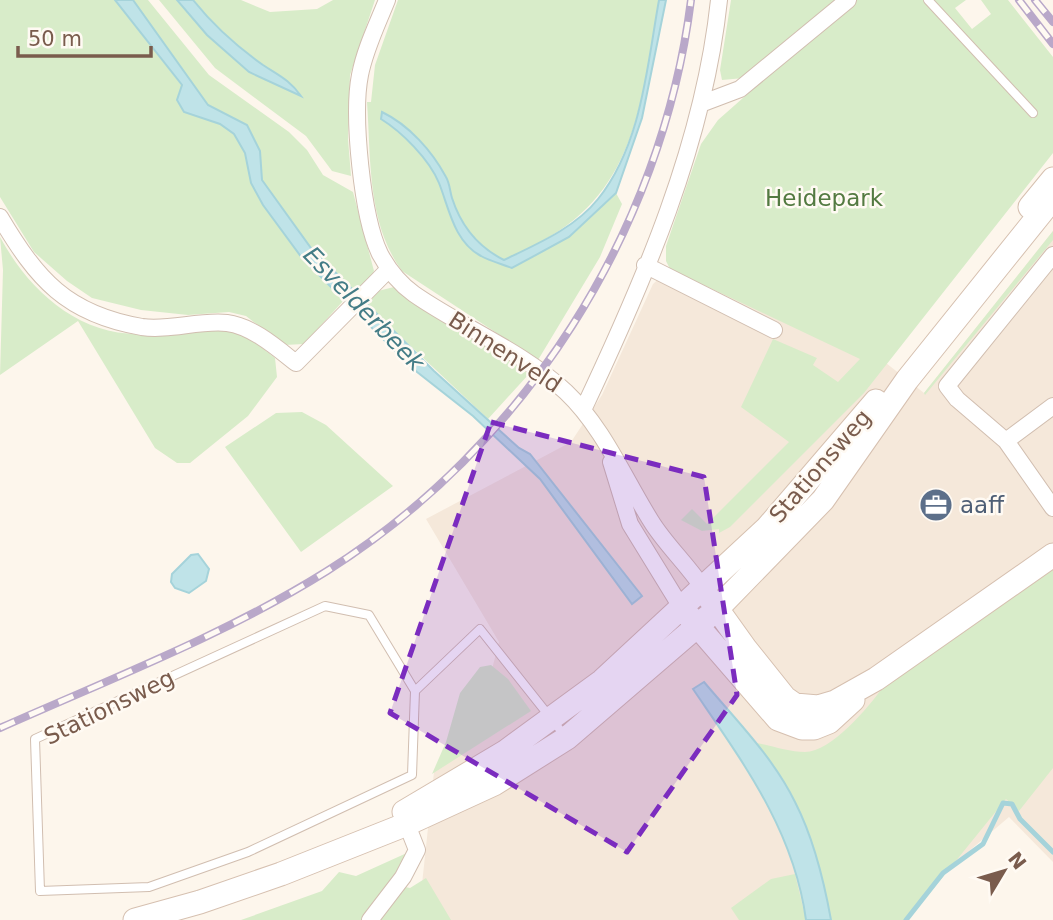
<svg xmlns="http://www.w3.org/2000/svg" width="1053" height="920" viewBox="0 0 1053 920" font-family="'DejaVu Sans',sans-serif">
<rect width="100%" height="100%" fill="#fdf6ec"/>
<!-- residential -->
<path fill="#f5e8da" d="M1053,231V862L1009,817L888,920H424L422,884L434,772L491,673L499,642L426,519L571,442L602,395L653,284L672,267L858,355L886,363L924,393Z"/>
<!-- green -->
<path fill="#d8ecc9" d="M0,0H115L182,86L184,111C200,116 221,121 233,133C250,150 249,183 264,206C287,241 316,269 344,300L304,344L284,345L246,316L229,312L188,315L141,310L92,298L67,281L34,252L0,197Z
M133,0H148L209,75L289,132L307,150L323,175L353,192L374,271L369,279L353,291L311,248L273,198L262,180L260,151L247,125L208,105Z
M159,0H241L270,12L317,9L333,0H375L350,75L348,139L351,176L332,171L306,136L215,68Z
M398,0H659C642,96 638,190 542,241L569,237L616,193L622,204L600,257L538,360L402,271C367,223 371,159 367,102H371L375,65Z
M731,0H840L744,78L722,80L720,70Z
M855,0H966L955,8L972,29L991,14L981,0H1008L1053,57V153L864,393L730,527L719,533V529L702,531L681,520L692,509L707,524L789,442L741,407L773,339L817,358L813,365L838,382L860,359L670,269L666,261V246L701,144L718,120L752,90L750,87Z
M1053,231V240L925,395L924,393Z
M0,237C28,289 76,334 138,334C169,334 204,325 235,332C249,335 263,349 275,358L277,377L248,416L190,463H177L155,448L78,321L0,375L3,270Z
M394,287L529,374L488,419L367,305L378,291Z
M302,412L326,425L393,486L301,552L225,447L276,413Z
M1053,564V768L1019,811L1006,799L908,920H831L826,894L795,802L757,743C772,746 790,752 805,752C831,752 869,707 883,687Z
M491,665L508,679L531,711L432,774L446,742L460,693L480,667Z
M409,852L391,884L410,888L426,878L451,920H241L322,891L339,872L356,876Z
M795,874L806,920H739L731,908L771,879Z"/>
<!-- water -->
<path fill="#bfe3e8" stroke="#a5d3da" stroke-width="2" d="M115,0H133L208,105L247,125L260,151L262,180L311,248L434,371L519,448L530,454L642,596L632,604L540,479L473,416L412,368L302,258L263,205L251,183L245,153L234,134L220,124L184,112L177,100L182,85Z
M177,0H193C213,25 236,46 263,65C278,75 290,80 301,96L249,72L207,35Z
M659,0H666L642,118L616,193L569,237L512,268C502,264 490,261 481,256C454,242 449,208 439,183C429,159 402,132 381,119L382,112C409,125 432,151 446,177C450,184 450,192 452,198C461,226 478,247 504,260C537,244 575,228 598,199C642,144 647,66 659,0Z
M198,554L209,569L206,581L189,593L175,588L171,582L172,574L191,555Z
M704,682C736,720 773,757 795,802C813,837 824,881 831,920H806C794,830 742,761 693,689Z"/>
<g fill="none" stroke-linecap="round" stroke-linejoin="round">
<!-- stream -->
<path stroke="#a5d3da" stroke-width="5" d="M906,920L943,873L983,844L1003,803L1012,804L1020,819L1053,852"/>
<defs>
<path id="lane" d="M928,0L1033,113
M415,691L369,615L325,606L35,739L40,891L149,887L248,852L412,775L415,691L480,629L565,736"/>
<path id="street" d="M387,0C377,25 365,49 360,75C352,115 362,217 380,254C388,269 400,284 414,294C463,328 522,351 566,392C603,427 624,478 651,521C665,544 687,564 703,588
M703,103L740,89L848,0
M0,217C37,279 66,314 142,327C169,331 199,320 227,323C252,326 277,348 296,363L389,269
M1053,255L947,386L957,399L1006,441L1053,406
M645,265L774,330
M583,410C644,281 704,143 719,0
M1006,441L1053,508
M611,462L630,524L681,607
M370,920L403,877L417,850L404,817"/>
<path id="secondary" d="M1030,207L1053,179
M710,599L745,648L785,698L795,705L818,707L835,702L876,679L1053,555
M688,615L778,719L802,728H814L829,722L853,700
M404,812L505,752L602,681L767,528L876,401
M135,920L200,902L281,874L407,824L494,784L567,738L717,609L823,500L907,380L1053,198"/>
</defs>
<!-- lane casing -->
<use href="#lane" stroke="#d1beb0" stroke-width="10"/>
<!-- street casing -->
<use href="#street" stroke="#d1beb0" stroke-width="18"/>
<!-- secondary casing -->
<use href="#secondary" stroke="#d6c0b0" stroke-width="25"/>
<!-- lane -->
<use href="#lane" stroke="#fff" stroke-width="8"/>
<!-- street -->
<use href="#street" stroke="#fff" stroke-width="16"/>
<!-- secondary -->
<use href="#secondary" stroke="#fff" stroke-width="23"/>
<defs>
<path id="rail" d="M1019,0L1053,44
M1035,0L1053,22
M0,728C110,679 225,635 327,571C524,447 662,232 691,0"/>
</defs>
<!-- rail casing -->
<use href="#rail" stroke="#b9a8c9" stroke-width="8"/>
<!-- rail -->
<use href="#rail" stroke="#fffaf3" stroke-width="5" stroke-dasharray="16" stroke-linecap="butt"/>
</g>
<!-- marked area -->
<path fill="#7b2cbf" fill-opacity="0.2" stroke="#7b2cbf" stroke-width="5" stroke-dasharray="14 9" stroke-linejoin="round" d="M491,422L704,477L737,695L627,852L390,713Z"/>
<!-- icons -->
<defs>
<symbol id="office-disc" viewBox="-11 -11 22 22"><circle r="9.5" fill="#5c6f8a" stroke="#fffaf3"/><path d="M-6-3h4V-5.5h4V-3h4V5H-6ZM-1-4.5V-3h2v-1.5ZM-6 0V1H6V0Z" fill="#fff"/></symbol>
</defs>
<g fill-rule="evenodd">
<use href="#office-disc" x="917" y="486" width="38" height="38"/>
</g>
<g text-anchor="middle" stroke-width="5" stroke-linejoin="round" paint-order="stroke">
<!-- park labels -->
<g font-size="23" fill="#537a41" stroke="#fffaf3">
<text x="824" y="206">Heidepark</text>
</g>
<!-- street labels -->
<g font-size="23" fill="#7a5c4d" stroke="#fffaf3">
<text transform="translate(505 352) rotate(33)" y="8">Binnenveld</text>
<text transform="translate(820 466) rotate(-49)" y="8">Stationsweg</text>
<text transform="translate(109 707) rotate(-26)" y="8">Stationsweg</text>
</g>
<!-- service labels -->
<g font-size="23" fill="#4e5e75" stroke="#fffaf3" text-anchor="start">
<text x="960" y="513">aaff</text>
</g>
<!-- water labels -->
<g font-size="24" font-style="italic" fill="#437c86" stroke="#fffaf3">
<text transform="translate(364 309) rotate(46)" y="8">Esvelderbeek</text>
</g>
</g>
<!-- north arrow -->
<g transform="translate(1004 871) rotate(52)" stroke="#fffaf3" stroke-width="5" paint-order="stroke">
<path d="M0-5L12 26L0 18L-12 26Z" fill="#7a5c4d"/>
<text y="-10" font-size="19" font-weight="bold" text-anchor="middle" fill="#7a5c4d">N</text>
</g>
<!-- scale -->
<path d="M18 46v10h133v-10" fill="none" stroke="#7a5c4d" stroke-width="3.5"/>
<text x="28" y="46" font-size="21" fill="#7a5c4d" stroke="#fffaf3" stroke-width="5" paint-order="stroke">50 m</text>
</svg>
